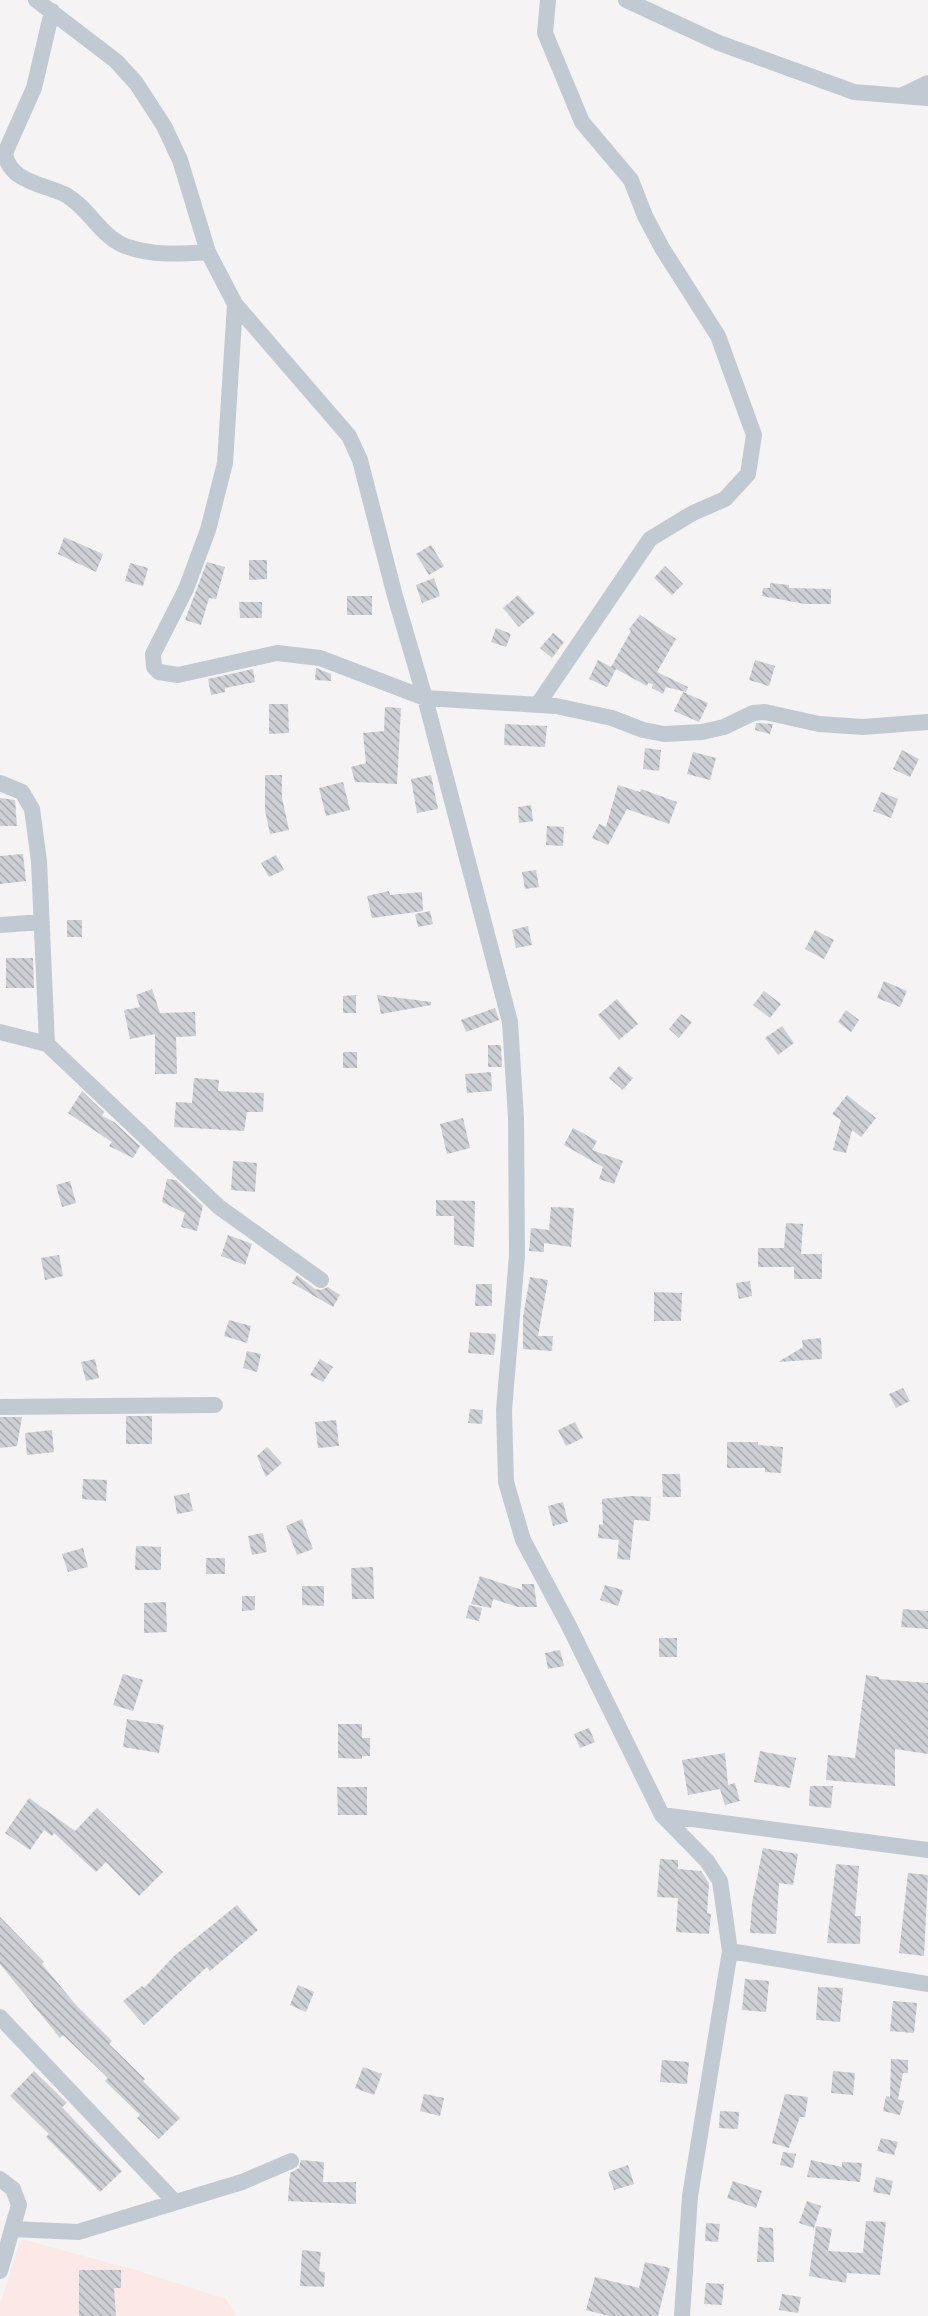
<svg xmlns="http://www.w3.org/2000/svg" width="928" height="2316" viewBox="0 0 928 2316" font-family="'Alegreya Sans',sans-serif">
<defs>
<pattern id="building-back-hatch" width="6" height="6" patternUnits="userSpaceOnUse" patternTransform="scale(1.5)"><rect width="6" height="6" fill="#cdcfd5"/><path d="M-1 5l2 2M0 0l6 6M5-1l2 2" fill="none" stroke="#a8abb0"/></pattern>
</defs>
<rect width="100%" height="100%" fill="#f5f3f3"/>
<!-- medical -->
<path fill="#fce8e6" d="M21,2239L132,2269L226,2299L236,2316H0V2305Z"/>
<!-- building -->
<path fill="url(#building-back-hatch)" d="M64,537L103,554L96,572L58,554Z
M431,545L444,566L429,575L416,554Z
M249,560H267V579L249,580Z
M207,562L225,567L216,599L209,598L201,625L185,620Z
M130,563L148,568L143,586L125,581Z
M665,566L683,584L672,595L654,578Z
M434,578L440,596L422,603L416,585Z
M770,583L789,585V588L831,589V604H805L762,596L763,588H770Z
M518,595L535,613L519,627L503,608Z
M347,596H372V615H347Z
M239,602H262V618H240Z
M640,615L676,639L657,672L688,687L686,692L666,687L663,694L652,688L653,684L648,683L647,686L616,669L607,687L589,679L598,660L611,667L631,631L629,629Z
M496,628L511,634L506,647L491,642Z
M553,633L564,642L552,658L540,648Z
M755,660L775,666L769,686L749,680Z
M316,668L331,674V681L315,680Z
M253,669L255,682L225,688V692L211,695L208,679Z
M683,692L708,703L699,722L674,711Z
M269,704H288L289,733L269,734Z
M385,707L401,708L397,784L355,782L351,767L366,763L363,733L384,731Z
M756,723L773,724L770,734L755,730Z
M505,724L547,726L545,747L504,745Z
M645,748L661,750L659,771L643,769Z
M902,750L919,759L910,777L893,769Z
M693,752L716,758L710,780L687,774Z
M265,775H282V798L289,830L270,834L265,810Z
M431,775L438,809L417,813L411,779Z
M343,782L350,810L326,816L319,788Z
M618,785L640,792L641,789L677,802L669,824L627,809L608,845L592,838L599,824L606,827Z
M881,792L898,799L891,818L873,811Z
M0,798L15,800L17,826H0Z
M531,805L533,821L519,823L518,807Z
M547,826L564,827L563,846L546,845Z
M23,854L26,881L0,884V856Z
M276,855L284,870L269,877L261,863Z
M536,870L539,887L525,889L522,872Z
M389,891L390,895L422,892L423,911L372,918L367,896Z
M430,911L433,924L418,927L415,914Z
M67,920H82V937H67Z
M528,926L532,945L516,948L512,930Z
M815,930L834,940L824,959L805,949Z
M6,958H33L34,988H6Z
M884,981L907,991L900,1007L877,998Z
M152,989L160,1013L195,1012L196,1036L176,1037L177,1074H155V1034L130,1039L124,1010L140,1007L136,995Z
M764,991L781,1004L770,1018L753,1005Z
M356,995V1013H343V996Z
M377,995L431,1002V1005L381,1014Z
M617,999L638,1024L619,1040L598,1015Z
M495,1008L499,1020L466,1032L461,1020Z
M846,1010L859,1020L851,1032L838,1022Z
M681,1014L692,1022L679,1038L669,1029Z
M782,1026L794,1043L778,1055L765,1038Z
M488,1045H501L502,1067H488Z
M343,1052H357V1068H343Z
M619,1066L633,1078L623,1090L609,1078Z
M491,1072L492,1091L467,1093L465,1074Z
M194,1078L219,1080L218,1091L264,1093L263,1112H247L244,1131L174,1127L176,1102L192,1103Z
M82,1091L104,1112L102,1116L114,1122L140,1146L133,1158L109,1146L112,1142L68,1113Z
M847,1095L876,1118L861,1137L852,1130L846,1153L833,1150L841,1120L832,1114Z
M463,1118L470,1148L447,1154L440,1124Z
M573,1128L597,1141L592,1150L623,1161L614,1184L599,1179L603,1167L564,1145Z
M233,1161L257,1163L255,1192L231,1190Z
M167,1179L176,1180L203,1206L197,1231L181,1227L185,1213L162,1202Z
M70,1181L76,1203L62,1207L56,1185Z
M436,1200L475,1201L474,1247L454,1245V1216H436Z
M551,1207L574,1208L571,1247L544,1243V1252L529,1251L531,1228L549,1230Z
M786,1223L803,1224L801,1254H822V1279H794V1267H758V1248H784Z
M228,1235L252,1244L245,1265L221,1256Z
M59,1255L63,1276L45,1280L41,1258Z
M297,1275L315,1289L321,1290L328,1287L340,1295L333,1307L292,1283Z
M530,1277L548,1280L538,1336H553L552,1351L523,1349V1317Z
M750,1281L752,1296L739,1299L736,1283Z
M476,1284H492V1306H475Z
M654,1292L682,1293L681,1321H654Z
M229,1320L251,1326L247,1343L224,1336Z
M470,1332L496,1334L494,1355L468,1353Z
M821,1338L822,1359L778,1362L803,1347L802,1340Z
M247,1351L261,1354L257,1372L243,1368Z
M95,1359L99,1378L86,1381L81,1362Z
M320,1359L333,1367L323,1382L310,1375Z
M903,1388L910,1401L896,1408L889,1394Z
M470,1409L483,1410L482,1424L468,1423Z
M126,1416H152V1444H126Z
M0,1417H22L17,1446L0,1448Z
M336,1420L339,1446L318,1448L315,1422Z
M575,1422L583,1438L566,1446L558,1430Z
M52,1430L54,1452L27,1455L25,1433Z
M727,1442H758V1445L783,1447L781,1473L765,1472V1468H727Z
M267,1447L282,1463L266,1477L257,1456Z
M662,1474H680L681,1497H663Z
M83,1479L107,1480L106,1501L82,1499Z
M189,1493L193,1511L177,1514L174,1496Z
M631,1496L651,1497L650,1521L634,1520L630,1560L617,1559L619,1540L598,1538L599,1524L603,1525L602,1499Z
M563,1502L568,1522L553,1526L548,1506Z
M302,1519L313,1549L297,1555L286,1526Z
M263,1533L267,1552L252,1555L248,1536Z
M136,1546L161,1547V1570H135Z
M83,1548L88,1567L68,1572L62,1554Z
M206,1558H225V1574H206Z
M373,1567L374,1599H352L351,1568Z
M480,1576L522,1590V1584H534L537,1607H518L493,1599L491,1608L471,1604Z
M605,1585L623,1590L618,1606L600,1600Z
M302,1586H324V1606L302,1605Z
M242,1596H255V1610L242,1611Z
M166,1602L167,1632L144,1633V1603Z
M469,1605L482,1608L479,1621L466,1618Z
M903,1609L928,1611V1629L901,1627Z
M659,1638H677V1657H659Z
M560,1650L564,1666L548,1669L545,1653Z
M123,1674L143,1680L133,1711L113,1705Z
M866,1675L879,1677V1679L928,1683V1754L895,1749V1786L826,1780L828,1755L855,1758Z
M127,1719L164,1725L159,1753L123,1747Z
M338,1724H362V1738H370V1756H362V1759L338,1758Z
M589,1728L595,1742L580,1748L574,1734Z
M760,1751L796,1758L790,1788L754,1782Z
M725,1753L728,1785L735,1783L740,1801L725,1805L720,1789L688,1795L682,1760Z
M810,1786H833L831,1808L809,1806Z
M337,1787H367V1815H338Z
M29,1798L75,1831L97,1808L163,1872L139,1896L106,1862L96,1872L54,1833L52,1836L44,1830L30,1850L5,1833Z
M763,1848L798,1854L793,1885L779,1883L776,1934L750,1933L752,1903Z
M660,1859L678,1860V1869L701,1871L709,1883L707,1913L711,1914L709,1934L676,1932L678,1898L657,1897Z
M836,1864L859,1866L855,1916H861L860,1944L827,1943Z
M908,1873L928,1875L924,1956L899,1953Z
M237,1905L258,1930L210,1971L207,1967L144,2025L123,2001L142,1986L144,1988L174,1956Z
M0,1917L44,1962L42,1964L76,2005L112,2041L109,2044L145,2079L143,2081L180,2118L159,2139L137,2118L140,2115L105,2081L108,2078L63,2035L60,2038L0,1964Z
M745,1979L769,1981L766,2012L742,2010Z
M298,1985L314,1992L306,2012L290,2005Z
M818,1987L843,1988L840,2022L816,2020Z
M893,2001L917,2003L914,2033L890,2031Z
M891,2059L908,2060V2073H903L898,2099L904,2101L900,2115L883,2111L886,2096L890,2097Z
M662,2060L689,2062L687,2084L660,2082Z
M363,2067L382,2074L374,2095L355,2088Z
M34,2071L67,2103L62,2107L122,2171L100,2192L46,2137L49,2134L10,2096Z
M833,2071L855,2073L853,2095L831,2093Z
M424,2094L444,2098L440,2116L420,2111Z
M785,2094L808,2097L805,2117H800L789,2148L772,2143Z
M720,2111L739,2112L738,2129L719,2128Z
M881,2138L898,2142L894,2155L877,2151Z
M783,2152L796,2154L793,2168L780,2165Z
M301,2160L324,2162L323,2182H356V2204L288,2201L290,2173L299,2168Z
M811,2160L842,2167V2162L862,2163L860,2182L807,2177Z
M628,2165L634,2184L614,2190L608,2172Z
M876,2177L893,2181L890,2195L873,2192Z
M733,2181L762,2191L756,2208L727,2198Z
M807,2201L821,2206L814,2228L799,2223Z
M866,2221L886,2222L880,2275L847,2273L846,2283L809,2276L816,2226L832,2229L828,2251L863,2253Z
M706,2223L720,2224L718,2242L705,2241Z
M759,2227L773,2228L774,2262H757Z
M302,2250L321,2252L319,2271L325,2272L324,2287L300,2286Z
M645,2262L670,2268L658,2316H609L586,2310L595,2277L639,2288Z
M79,2270H121V2288H114L116,2316H79Z
M706,2283L724,2284L722,2305L704,2304Z
M782,2294L801,2297L798,2313L779,2310Z"/>
<g fill="none" stroke-linecap="round" stroke-linejoin="round">
<!-- minor -->
<path stroke="#c1cad2" stroke-width="16" d="M36,0L116,61L136,83L164,126L180,160L208,252L235,304L349,436L360,460L395,596L425,698L510,1022L516,1118L517,1256L504,1410L506,1482L523,1540L568,1624L662,1815L707,1861L720,1881L730,1951L690,2196L682,2316
M626,0L719,43L854,92L928,98
M52,11L34,88L5,153C9,182 44,184 66,195C89,208 100,236 125,246C152,256 180,254 208,252
M901,96L928,83
M235,304L225,463L208,530L186,589L153,654L154,667L159,672L178,675L277,653L320,658L425,698L556,706L612,718L643,730L664,734L702,732L724,727L753,713L765,712L819,724L863,727L928,722
M538,704L650,539L693,513L725,499L748,474L754,435L718,336L662,248L645,216L631,180L582,122L545,33L548,0
M0,783L22,792L32,809L39,861L47,1044
M0,925L42,922
M0,1032L47,1044L219,1207L321,1280
M0,1407L215,1405
M662,1815L928,1850
M730,1951L928,1984
M0,2017L174,2201
M0,2179L13,2189L19,2205L0,2271
M12,2229L78,2232L242,2182L291,2161"/>
</g>
</svg>
